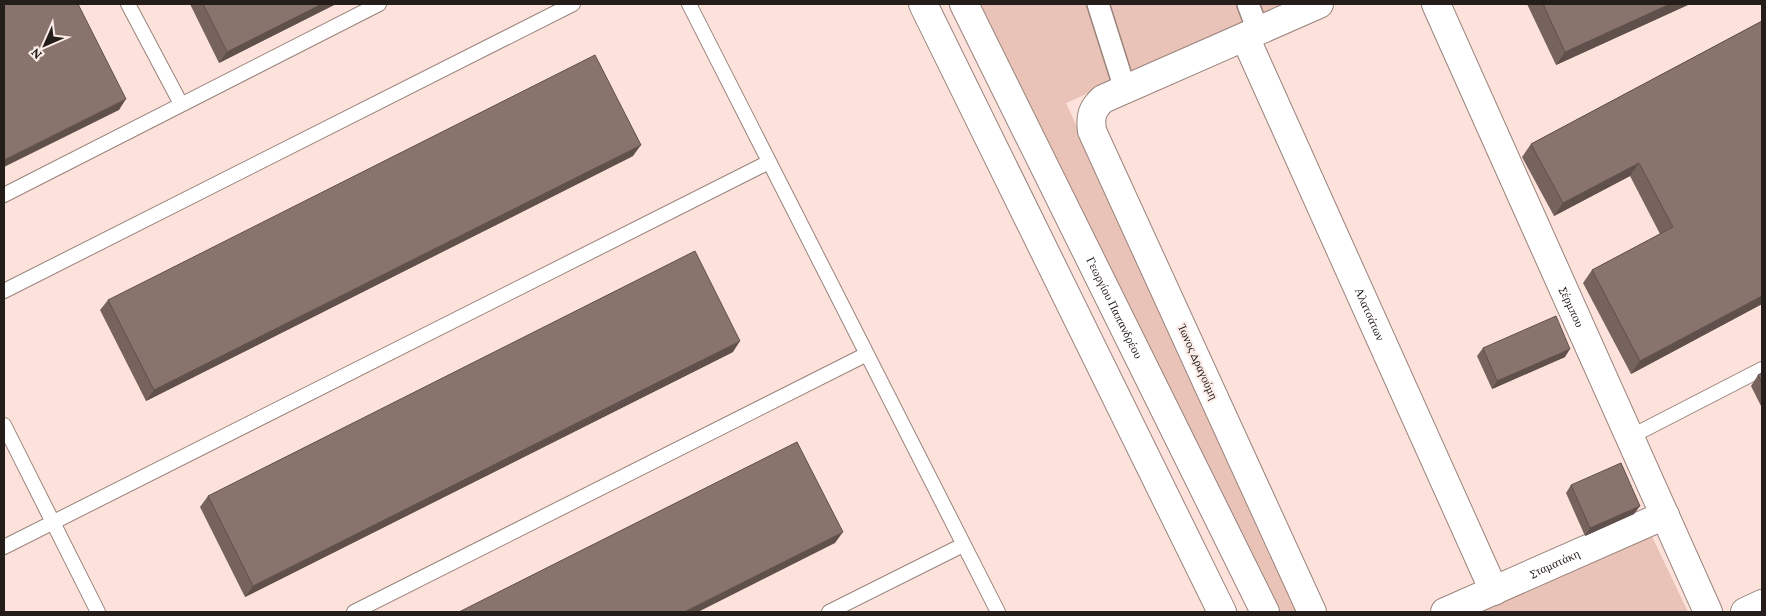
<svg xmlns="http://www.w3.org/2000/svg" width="1766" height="616" viewBox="0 0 1766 616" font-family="'Crimson Pro',serif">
<rect width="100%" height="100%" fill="#fcede8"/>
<!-- built -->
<path fill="#fde2db" d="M4,4H1762V612H4Z"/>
<!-- green -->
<path fill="#eac3b8" d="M983,4H1291L1066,103L1303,612H1281L988,21L982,6Z
M1649,530L1688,612H1463Z"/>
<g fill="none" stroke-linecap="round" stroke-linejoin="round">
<defs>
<path id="service" d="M128,4L181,104
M689,4L998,612
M4,195L379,4
M4,291L573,4
M4,425L98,612
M1630,437L1762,369
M4,547L769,162
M354,612L867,354
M829,612L963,545"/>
<path id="pedestrian" d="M1098,4L1125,89
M1248,4L1258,31"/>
<g id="minor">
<path id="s1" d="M1436,4L1708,612"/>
<path id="s2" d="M1245,37L1494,591"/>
<path d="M1312,612L1092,131C1090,116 1092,109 1103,99L1319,4"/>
<path id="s3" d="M1445,612L1665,515"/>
<path d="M1745,612L1762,604"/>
</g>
<g id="tertiary">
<path d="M923,4L1222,612"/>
<path id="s4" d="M964,4L1265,612"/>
</g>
</defs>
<!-- service casing -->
<use href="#service" stroke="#99837c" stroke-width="16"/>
<!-- pedestrian casing -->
<use href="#pedestrian" stroke="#99837c" stroke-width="24"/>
<!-- minor casing -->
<use href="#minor" stroke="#99837c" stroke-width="30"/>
<!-- tertiary casing -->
<use href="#tertiary" stroke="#99837c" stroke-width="30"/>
<!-- service -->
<use href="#service" stroke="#fff" stroke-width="14"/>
<!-- pedestrian -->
<use href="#pedestrian" stroke="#fff" stroke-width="21"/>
<!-- minor -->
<use href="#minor" stroke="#fff" stroke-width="28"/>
<!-- tertiary -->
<use href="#tertiary" stroke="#fff" stroke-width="28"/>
</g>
<!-- wall -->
<path fill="#76635e" d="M190,4H335L334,5L219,63Z
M1527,4H1690L1556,65Z
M1762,21V304L1631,374L1583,283L1592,270L1660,234L1630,176L1554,216L1522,157L1531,144Z
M633,156L146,401L100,310L108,300Z
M1483,348L1565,357L1492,389L1477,356Z
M733,352L245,597L200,507L208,496Z
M1762,373V408L1751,386L1758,375Z
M1571,485L1634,514L1585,536L1566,493Z"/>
<!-- shaded-wall -->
<path fill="#60504c" d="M322,4H335L334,5L219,63L227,52Z
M1670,4H1690L1556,65L1565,52Z
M126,99L119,110L4,167V160Z
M641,145L633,156L146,401L154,390Z
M1639,163L1630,176L1554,216L1563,203Z
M1762,296V304L1631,374L1640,361Z
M740,341L733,352L245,597L253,586Z
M1570,349L1565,357L1492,389L1497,381Z
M1640,506L1634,514L1585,536L1590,528Z
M843,532L835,543L698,612H684Z"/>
<!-- building -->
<path fill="#89736d" stroke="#60504c" d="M4,4H78L126,99L4,160Z
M203,4H322L227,52Z
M1543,4H1670L1565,52Z
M1762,21V296L1640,361L1592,270L1673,227L1639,163L1563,203L1531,144Z
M595,55L641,145L154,390L108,300Z
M695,251L740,341L253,586L208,496Z
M1556,316L1570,349L1497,381L1483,348Z
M1762,373V382L1758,375Z
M797,442L843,532L684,612H459Z
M1621,463L1640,506L1590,528L1571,485Z"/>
<g text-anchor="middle" stroke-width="4.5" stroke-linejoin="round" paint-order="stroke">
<!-- street labels -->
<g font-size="12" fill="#251d1a" stroke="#fcede8">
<text dy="4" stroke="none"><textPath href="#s4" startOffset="339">Γεωργίου Παπανδρέου</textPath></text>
<text dy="4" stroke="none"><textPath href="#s1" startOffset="332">Σέρμπου</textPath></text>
<text dy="4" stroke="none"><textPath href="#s2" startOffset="304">Αλατσάτων</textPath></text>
<text transform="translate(1198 362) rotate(66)" y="4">Ίωνος Δραγούμη</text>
<text dy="4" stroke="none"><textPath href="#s3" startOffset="120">Σταματάκη</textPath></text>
</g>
</g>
<!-- border -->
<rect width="1766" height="616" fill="none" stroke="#251d1a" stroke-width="10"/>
<!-- north arrow -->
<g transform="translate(45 45) rotate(225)" stroke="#fcede8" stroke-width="4" paint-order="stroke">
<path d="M0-4L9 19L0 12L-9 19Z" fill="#251d1a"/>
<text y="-8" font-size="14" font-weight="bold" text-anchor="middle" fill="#251d1a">N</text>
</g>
</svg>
